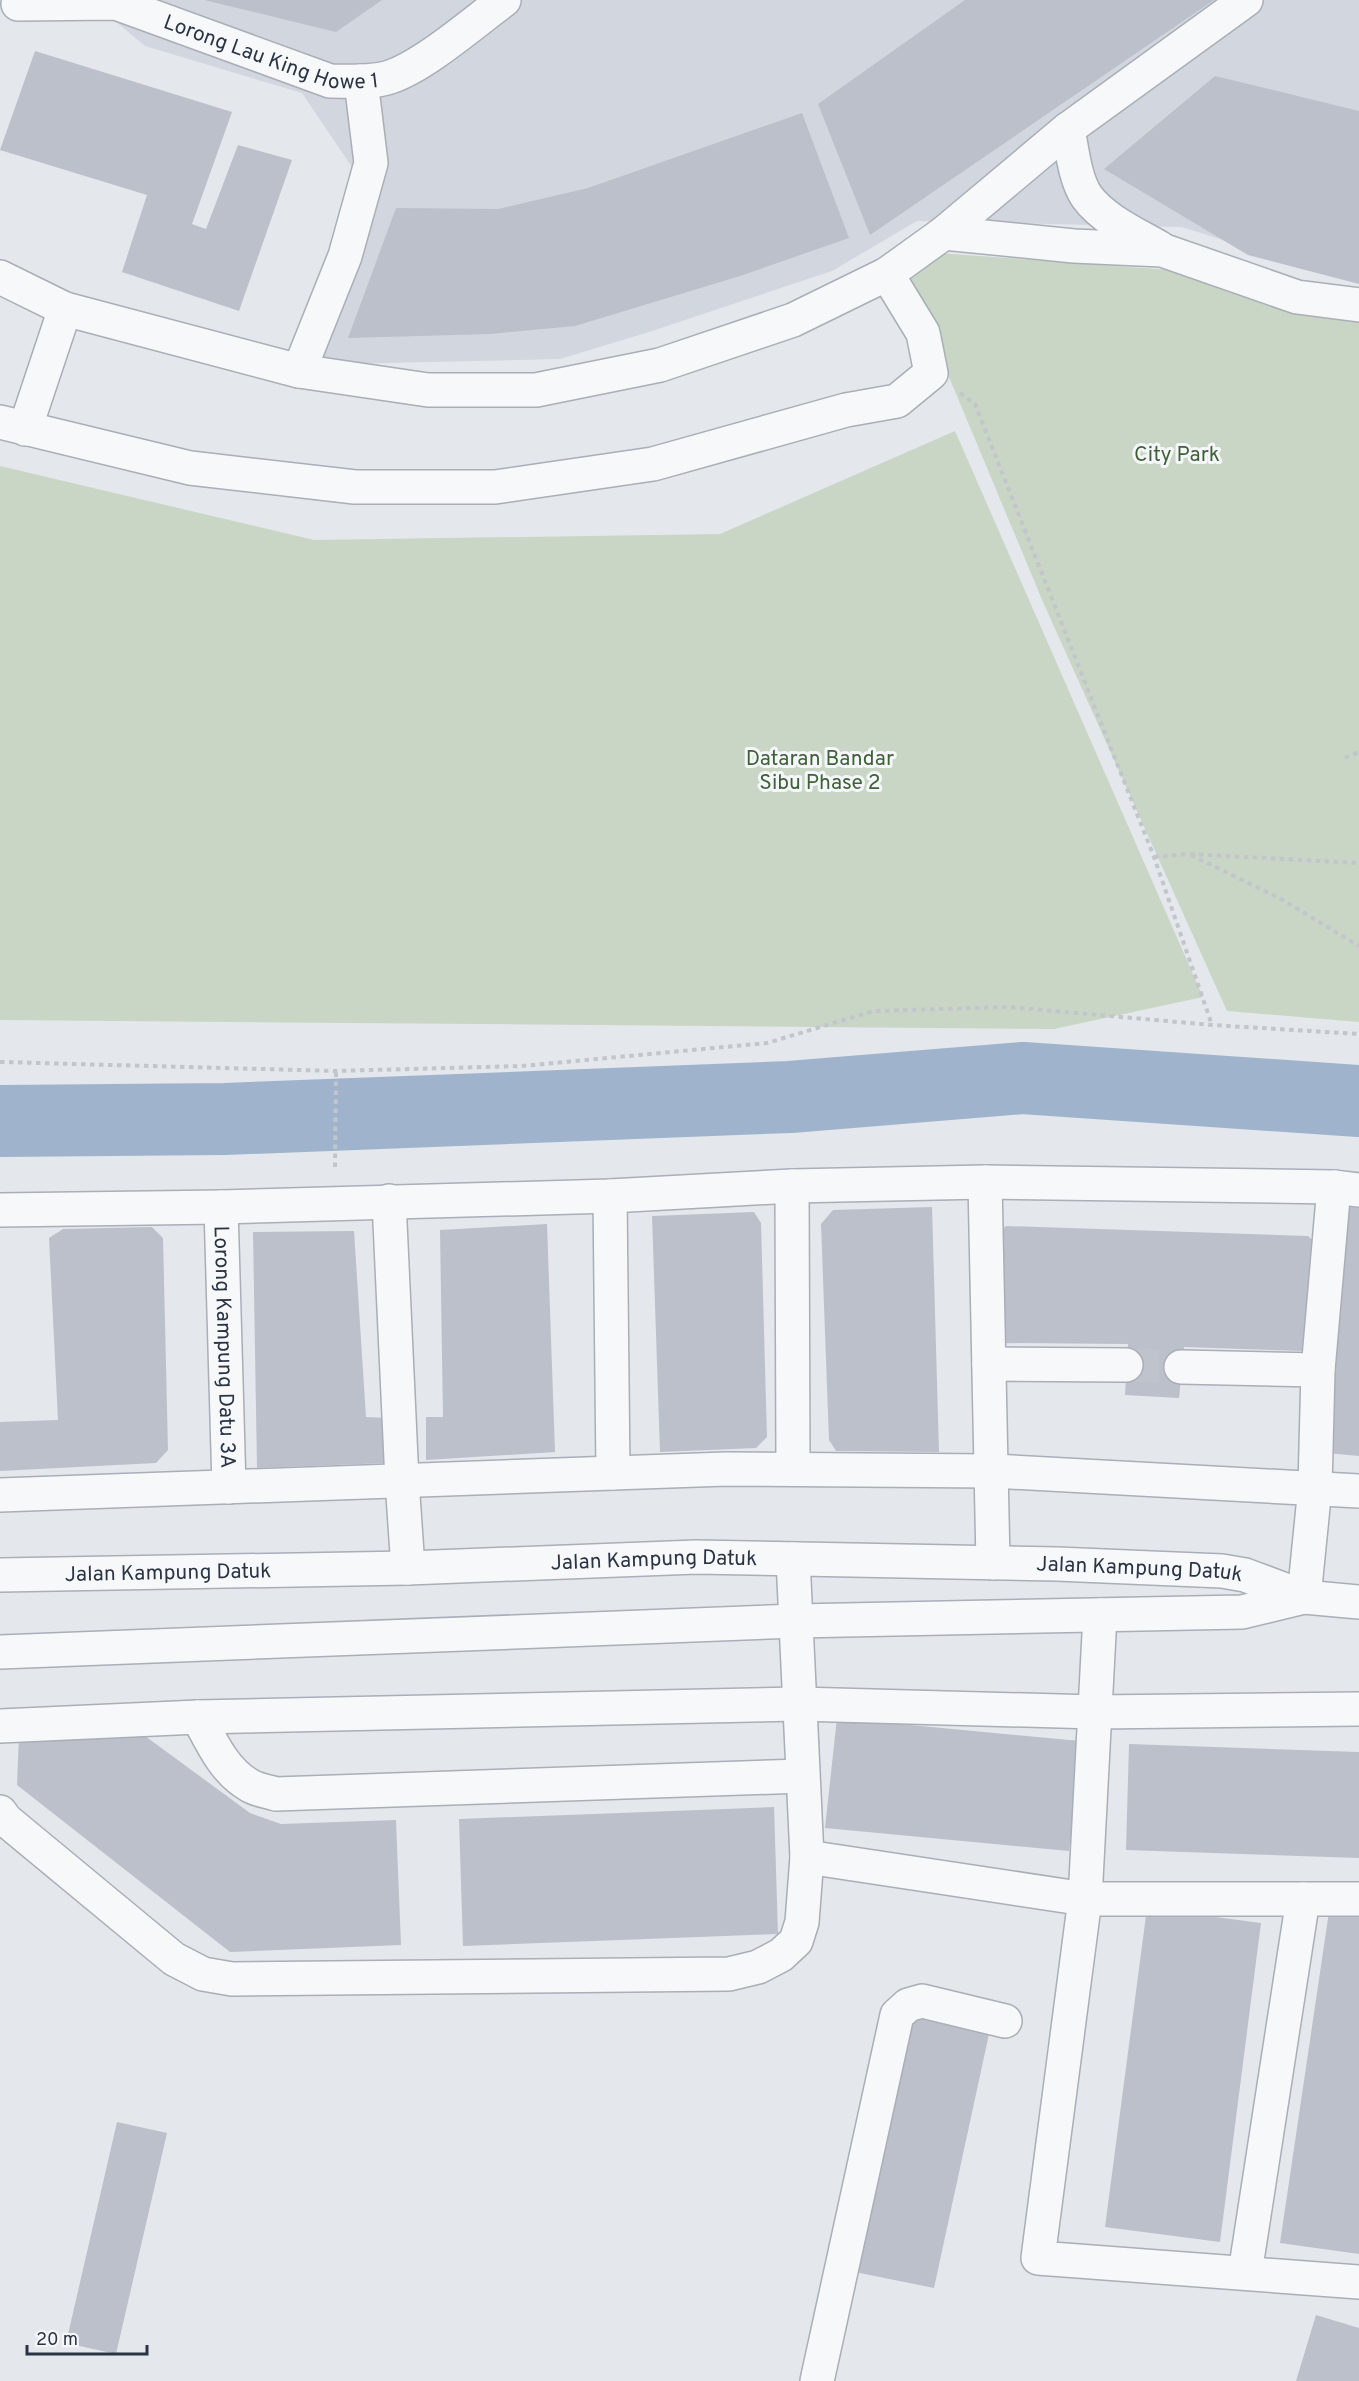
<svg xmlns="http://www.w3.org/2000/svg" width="1359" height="2381" viewBox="0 0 1359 2381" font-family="Overpass,sans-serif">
<rect width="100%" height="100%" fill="#e4e7ec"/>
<!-- built -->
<path fill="#d2d6de" d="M90,0H1359V283L1182,227L917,221L832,271L649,332L560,359L295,365L360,179L302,93L145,46Z"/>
<!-- green -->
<path fill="#c9d6c5" d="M896,250L1295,279L1359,306V1022L1227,1011L1043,602Z
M955,431L1203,997L1054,1029L0,1020V466L314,540L720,534Z"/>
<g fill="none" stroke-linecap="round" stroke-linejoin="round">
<!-- river -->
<path stroke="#9fb4cc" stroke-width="72" d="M0,1121L225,1119L790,1097L1023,1078L1359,1101"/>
</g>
<!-- building -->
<path fill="#bbc0ca" d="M204,0H382L336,32Z
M965,0H1214L870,235L818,104Z
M35,51L232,112L192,224L206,229L238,145L292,160L239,311L122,272L147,195L0,150Z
M1215,76L1359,111V284L1248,255L1104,169Z
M802,113L849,238L740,276L575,326L490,334L348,338L396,208L498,209L588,188Z
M1349,1206L1359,1207V1456L1327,1453Z
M932,1207L939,1452L836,1451L829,1440L821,1224L833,1210Z
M754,1212L761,1223L767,1437L756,1448L660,1452L652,1216Z
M547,1224L555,1452L426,1460V1417H443L440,1230Z
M1006,1226L1308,1236L1318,1245L1303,1351L1184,1347L1179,1398L1125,1395L1128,1344L1001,1343L997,1234Z
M152,1227L163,1238L168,1450L156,1463L0,1471V1422L58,1420L49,1238L63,1229Z
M354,1231L366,1417L387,1418L386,1463L257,1468L253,1232Z
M837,1718L1080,1741L1069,1851L825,1828Z
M19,1734L145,1736L250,1813L281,1824L396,1820L401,1945L230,1952L17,1785Z
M1129,1744L1359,1752V1858L1126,1850Z
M774,1807L778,1934L463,1946L459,1819Z
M1330,1905L1359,1909V2254L1280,2243Z
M1147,1908L1261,1923L1220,2242L1105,2227Z
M910,2017L989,2034L934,2288L855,2272Z
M117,2122L167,2133L116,2354L66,2343Z
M1316,2315L1359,2328V2381H1296Z"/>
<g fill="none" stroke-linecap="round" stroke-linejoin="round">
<!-- minor-tunnel -->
<path stroke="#bfc3cb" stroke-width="33" stroke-dasharray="33 16" stroke-linecap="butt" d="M1126,1365L1181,1367"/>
<defs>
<g id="minor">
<path id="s1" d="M18,4L116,3L330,81C349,81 372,83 390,77C425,65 473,23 504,0"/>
<path d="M1068,129C1072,149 1075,180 1087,197C1104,220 1136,234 1160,248"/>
<path d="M944,233L1074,246L1162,250L1297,297L1359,305"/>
<path d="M0,277L65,309L299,371L428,390H536L660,365L793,320L887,274L944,233L1068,129L1246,0"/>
<path d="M299,371L345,256L371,163L361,81"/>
<path d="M0,422L190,468L355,487H495L653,464L846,410L897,401L931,373L923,333L887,274"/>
<path d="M25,429L65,309"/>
<path d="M985,1182L993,1563"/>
<path d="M792,1186L793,1469"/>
<path d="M610,1196L613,1473"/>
<path d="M389,1201L402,1481L408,1568"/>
<path id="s2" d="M221,1207L229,1487"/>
<path d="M0,1210L221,1207L610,1196L792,1186L985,1182L1334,1187L1359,1190"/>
<path d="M989,1364L1126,1365"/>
<path d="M1181,1367L1318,1370"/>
<path d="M0,1495L726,1469L993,1471L1359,1491"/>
<path id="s3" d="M0,1575L408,1568L696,1557L1057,1564L1222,1571L1245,1575L1304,1597L1359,1602"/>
<path d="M1304,1597L1315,1487L1318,1370L1334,1187"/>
<path d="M1100,1615L1085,1899L1038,2258L1359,2282"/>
<path d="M0,1652L796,1621L1242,1612L1304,1597"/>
<path d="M198,1717C211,1741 224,1771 249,1785C256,1790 267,1791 276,1794L802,1776"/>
<path d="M0,1726L198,1717L799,1704L1095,1712L1359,1709"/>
<path d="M0,1812L6,1820L174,1959L203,1974L232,1979L729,1974L758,1967L781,1955L796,1941L802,1922L807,1857L793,1559"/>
<path d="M807,1857L1085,1899H1359"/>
<path d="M1245,2273L1303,1899"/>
<path d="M817,2381L897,2015L908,2005L922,2001L1005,2021"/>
</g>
</defs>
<!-- minor casing -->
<use href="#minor" stroke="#a9aeb7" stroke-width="36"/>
<!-- path -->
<path stroke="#c2c5cb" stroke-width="4" stroke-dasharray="4.5 4.5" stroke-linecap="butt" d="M960,393L975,404L1154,857L1212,1025
M1345,758L1359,752
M1191,855L1281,899L1359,946
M1154,857L1189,854L1359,863
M0,1062L336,1071L522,1066L767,1043L874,1011L1008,1007L1212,1025L1359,1034
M335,1167L336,1071"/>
<!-- minor -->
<use href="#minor" stroke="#f7f8fa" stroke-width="33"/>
</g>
<g text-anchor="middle" stroke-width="6" stroke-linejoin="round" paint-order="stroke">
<!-- street labels -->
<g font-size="21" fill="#2b3445" stroke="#f4f6f9">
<text dy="7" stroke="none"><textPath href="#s1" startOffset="262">Lorong Lau King Howe 1</textPath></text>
<text dy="7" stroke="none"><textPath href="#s2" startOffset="140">Lorong Kampung Datu 3A</textPath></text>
<text dy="7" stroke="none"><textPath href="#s3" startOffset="654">Jalan Kampung Datuk</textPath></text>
<text dy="7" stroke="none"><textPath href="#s3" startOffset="1140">Jalan Kampung Datuk</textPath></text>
<text dy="7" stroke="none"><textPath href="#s3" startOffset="168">Jalan Kampung Datuk</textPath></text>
</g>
<!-- park labels -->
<g font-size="21" fill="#3f6138" stroke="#f4f6f9">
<text x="1177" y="461">City Park</text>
<text x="820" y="765">Dataran Bandar<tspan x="820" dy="24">Sibu Phase 2</tspan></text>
</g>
</g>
<!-- scale -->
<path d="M27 2345v9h120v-9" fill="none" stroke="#2b3445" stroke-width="3"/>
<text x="36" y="2345" font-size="18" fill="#2b3445" stroke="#f4f6f9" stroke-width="4.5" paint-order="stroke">20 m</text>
</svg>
